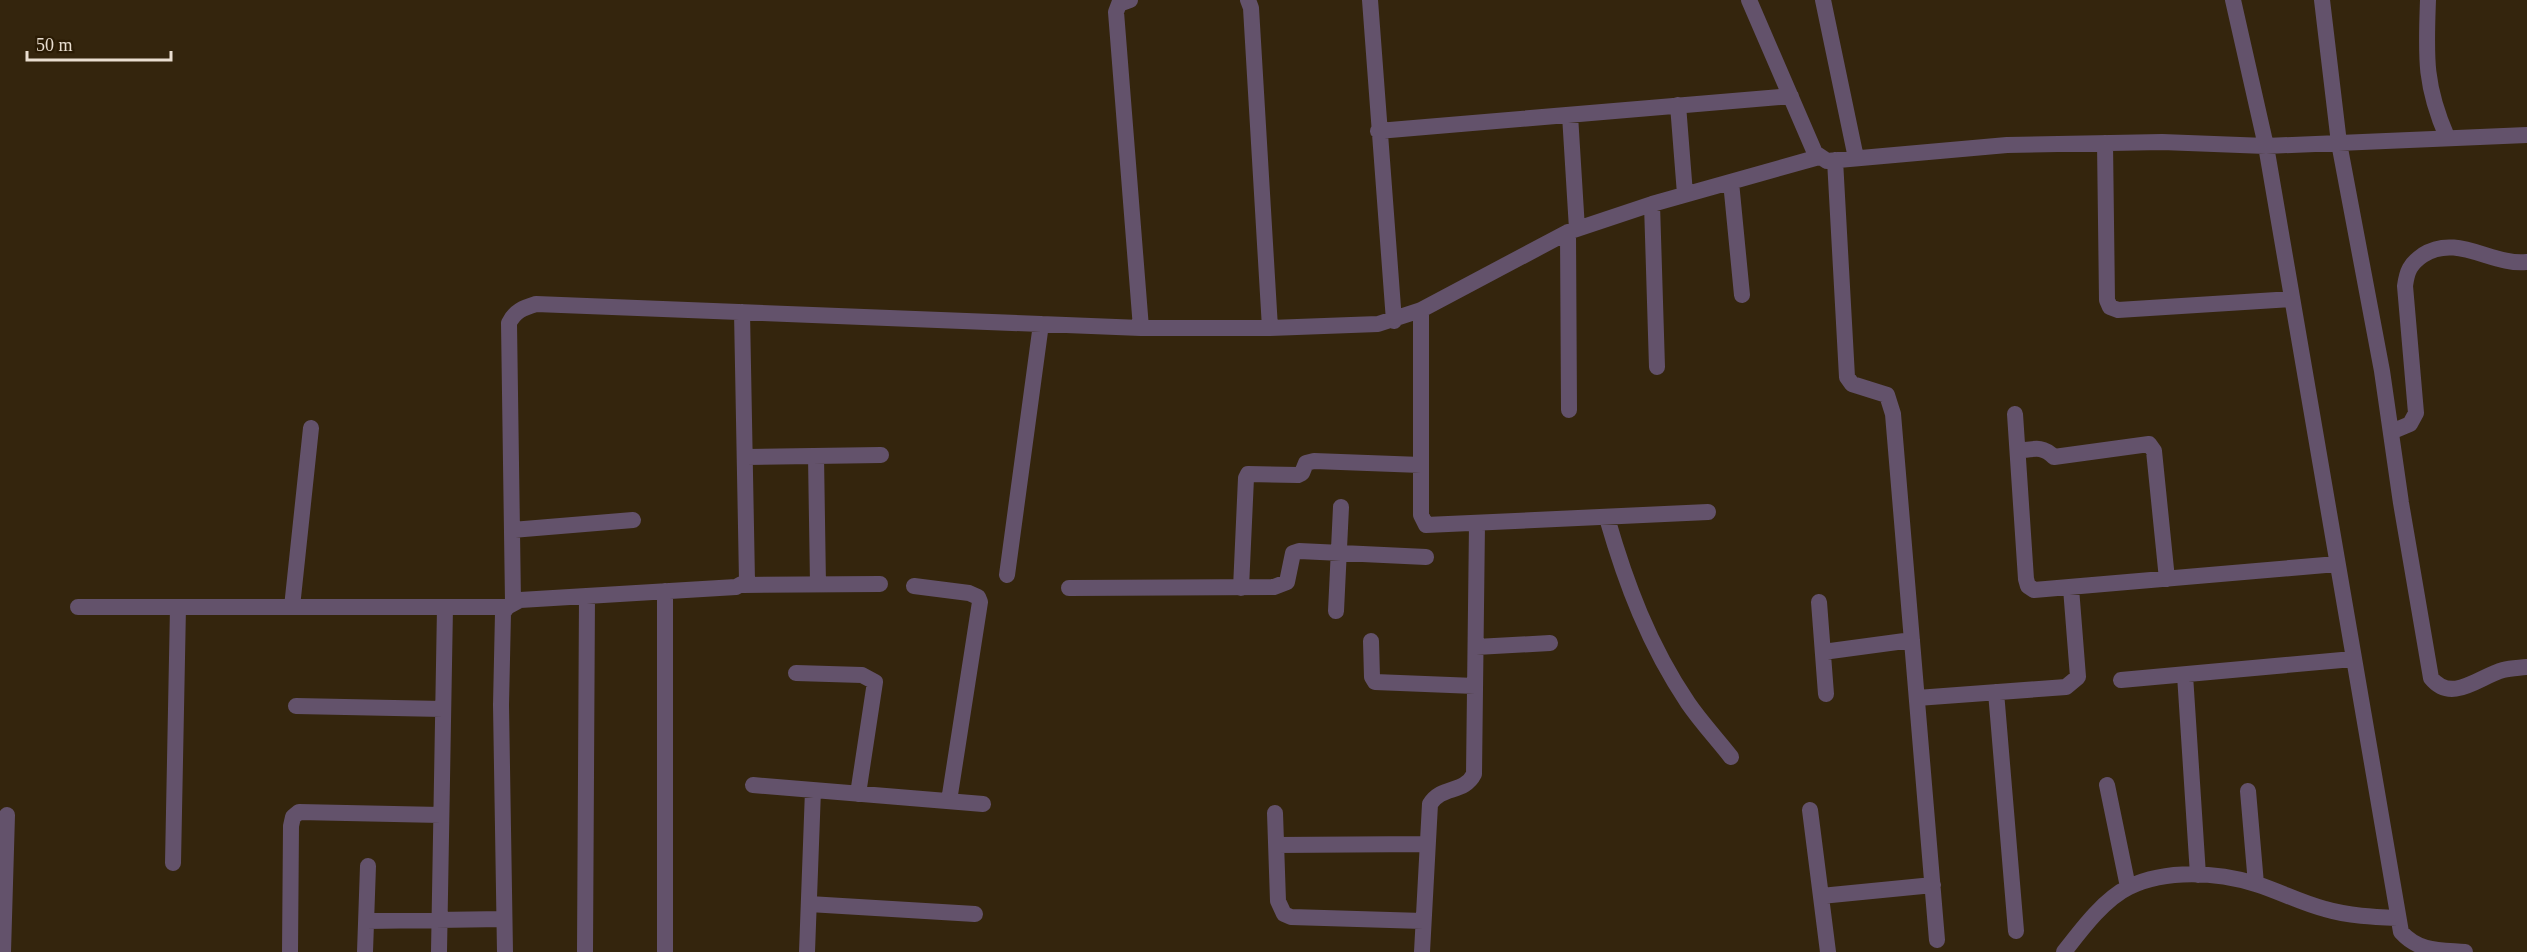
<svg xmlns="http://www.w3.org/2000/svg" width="2527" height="952" viewBox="0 0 2527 952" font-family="Georgia,serif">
<rect width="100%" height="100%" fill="#34250d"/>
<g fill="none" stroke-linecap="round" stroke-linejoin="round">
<!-- minor -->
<path stroke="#63526b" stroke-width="16" d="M1130,0L1119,4L1116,12L1141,328
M1248,0L1251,8L1270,328
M1370,0L1394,321
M1749,0L1815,153L1827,161L2007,145L2162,142L2266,146L2527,135
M1823,0L1856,158
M2233,0L2266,146L2401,932C2419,952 2440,950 2465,952
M2322,0L2339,143L2382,371L2401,503L2431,678C2452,704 2480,676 2503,670C2511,668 2519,668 2527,667
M2428,0C2426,56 2424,84 2447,137
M1678,105L1685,194
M1570,115L1577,229
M1378,131L1791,96
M2105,143L2107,300L2110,307L2118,310L2292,299
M1835,160L1847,377L1852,384L1887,395L1893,414L1937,940
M1731,182L1742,295
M1652,204L1657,367
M1568,232L1569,410
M1421,310V515L1426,525L1708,512
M2015,414L2026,579L2028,586L2034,590L2337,564
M2391,432L2410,424L2416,413L2405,286C2407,271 2410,264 2423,255C2457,233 2492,266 2527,262
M2018,451C2034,449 2042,445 2054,457L2149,444L2154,451L2167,579
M816,456L818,584
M746,457L881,455
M1607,518C1626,584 1649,645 1688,703C1701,722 1717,739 1731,757
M512,530L633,520
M1007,575L1041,324
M743,585L880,584
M914,586L969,593L978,597L980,602L949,801
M1069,588L1274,587L1287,582L1293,553L1299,551L1426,557
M1241,588L1246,478L1248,474L1298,475L1302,473L1306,463L1314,461L1421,465
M513,602L509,323C515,311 523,308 536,304L1141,328H1270L1378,324L1421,310L1568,232L1652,204L1819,157
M1819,602L1826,694
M78,607H507
M292,607L311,428
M1336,611L1341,507
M1371,641L1372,677L1375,682L1475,686
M1476,647L1550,643
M1823,652L1912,640
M796,673L862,675L875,682L858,794
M2185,675L2198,875
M2121,680L2353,659
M1996,692L2016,931
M1917,698L2066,687L2078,677L2071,588
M296,706L443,709
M753,785L983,804
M2107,785L2128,887
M2248,791L2256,884
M1810,810L1828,952
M1275,813L1278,901L1284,914L1291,917L1423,921
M1276,845L1427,844
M173,863L178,607
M1821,896L1933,885
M809,904L975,914
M366,921L504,919
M3,952L7,815
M290,952L291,826L293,817L299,812L441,815
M365,952L368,866
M439,952L445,607
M505,952L501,705L503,613L507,607L520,600L736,587L747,581L742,312
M585,952L587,596
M665,952V591
M807,952L813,790
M1422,952L1430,804C1442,785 1464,794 1474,774L1477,524
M2064,952C2081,930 2104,899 2129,887C2166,869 2217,872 2256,884C2279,891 2301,903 2325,909C2349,916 2374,917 2398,918"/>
</g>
<!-- scale -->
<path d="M27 51v9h144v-9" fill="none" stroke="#e9ded0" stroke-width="3"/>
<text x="36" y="51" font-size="18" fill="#e9ded0" stroke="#2a1b04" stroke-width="4.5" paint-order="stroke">50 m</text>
</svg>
